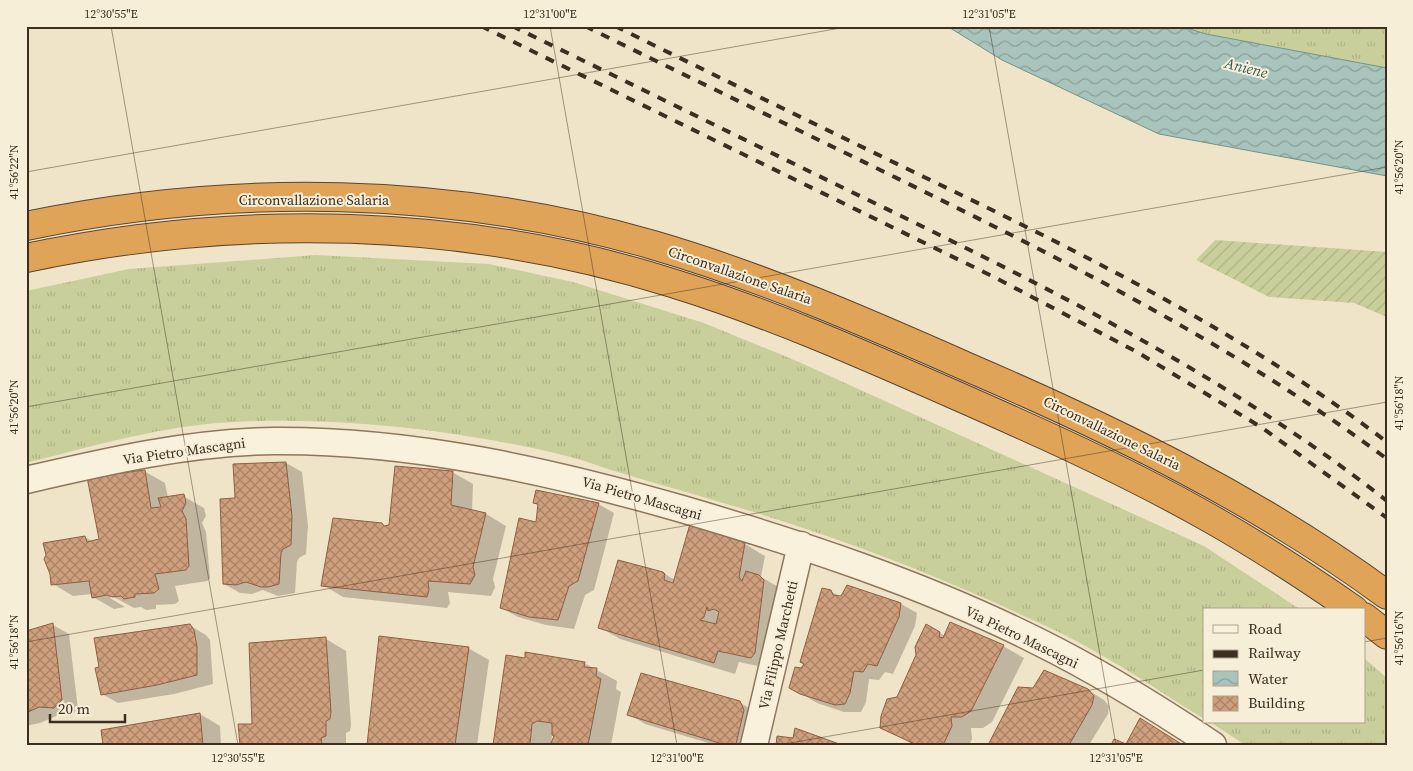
<svg xmlns="http://www.w3.org/2000/svg" width="1413" height="771" viewBox="0 0 1413 771" font-family="'Source Serif 4',serif">
<defs>
<pattern id="grass-tufts" width="24" height="20" patternUnits="userSpaceOnUse" patternTransform="scale(1.25)"><rect width="24" height="20" fill="#c9cf9b"/><path d="M3 7l-1-3M5 7V3M7 7l1-3M15 17l-1-3M17 17v-4M19 17l1-3" fill="none" stroke="#aeb285"/></pattern>
<pattern id="garden-furrows" width="10" height="10" patternUnits="userSpaceOnUse" patternTransform="scale(1.25)"><rect width="10" height="10" fill="#c9cf9b"/><path d="M-1 1l2-2M0 10L10 0M9 11l2-2" fill="none" stroke="#aeb285"/></pattern>
<pattern id="water-waves" width="16" height="10" patternUnits="userSpaceOnUse" patternTransform="scale(1.25)"><rect width="16" height="10" fill="#a9c4bc"/><path d="M0 5q4-4 8 0t8 0" fill="none" stroke="#8ba098"/></pattern>
<pattern id="building-cross-hatch" width="8" height="8" patternUnits="userSpaceOnUse" patternTransform="scale(1.25)"><rect width="8" height="8" fill="#cf9f7d"/><path d="M0 0l8 8M0 8l8-8" fill="none" stroke="#a98266"/></pattern>
</defs>
<rect width="100%" height="100%" fill="#f0e4c8"/>
<!-- grass -->
<path fill="url(#grass-tufts)" d="M1180,26H1387V68L1206,34Z
M316,255L489,264L573,282L704,323L799,362L1204,546L1301,610H1204V719C1150,685 1096,648 1037,622C965,588 882,554 806,529C745,508 683,492 621,473C605,469 590,462 574,458C470,431 341,416 234,422C164,425 94,446 26,463V291L129,269Z
M1364,658L1387,678V745H1245L1210,722H1364Z"/>
<!-- garden -->
<path fill="url(#garden-furrows)" d="M1215,240L1387,252V317L1354,303L1269,297L1196,260Z"/>
<!-- water -->
<path fill="url(#water-waves)" stroke="#6f938a" d="M947,26H1180L1206,34L1387,68V176L1159,134L1002,60Z"/>
<!-- shadow -->
<path fill="#0003" fill-rule="evenodd" d="M286,463L302,472L308,526L306,554L299,558L297,562L295,593L278,596L263,590L252,594L240,593L224,584L237,500Z
M144,471L165,483L168,498L183,496L204,508L206,516L202,523L206,532L210,578L207,581L175,586L179,601L175,604L156,605V609L146,610L141,607L134,608L110,595V598L125,607L114,609L93,597L92,594L73,596L53,584L85,537L93,542L100,540Z
M452,472L473,484L472,511L486,514L506,526L493,579L495,587L491,596L448,592L450,603L447,608L343,597L323,585L386,527Z
M534,503L598,504L614,513L594,590L585,595L574,629L546,625L518,617L502,608L537,524L539,506Z
M745,544L765,556L761,577L780,588L772,669L739,662L735,674L620,639L599,627L663,573L675,580Z
M830,591L841,597L901,604L917,613L915,626L893,674L885,672L879,680L869,679L866,702L861,712H844L817,703L790,687L802,670Z
M53,625L69,634L78,709L71,716H56L40,723L26,726V632Z
M189,625L206,635L210,640L213,684L174,694L118,703L102,694Z
M927,626L945,636L1003,646L1024,658L992,722L983,728H971L972,739L969,745H914L881,727L918,655Z
M326,639L346,651L351,725L350,731L346,733V745H242L254,725Z
M468,648L489,660L477,745H368Z
M584,663L617,681L616,689L621,692L611,745H494ZM554,735L556,736L551,744L552,736Z
M1088,690L1104,700L1109,706L1108,714L1089,745H989Z
M739,702L756,712L754,745H715L645,724L629,714Z
M200,714L220,726L221,745H104Z"/>
<!-- building -->
<path fill="url(#building-cross-hatch)" stroke="#8d5f41" fill-rule="evenodd" d="M286,462L292,516L291,545L283,549L281,553L279,584L268,587H261L246,582L236,585L223,584L220,499L235,498L233,464Z
M395,466L453,471L451,505L486,513L473,567L475,575L470,584L428,581L429,590L427,597L321,586L333,518L382,523L384,526L389,525Z
M145,470L151,508L161,507L158,498L184,494L186,503L182,511L186,519L189,566L186,570L155,574L159,589L154,593L135,594V597L124,599L121,596L112,597L107,595L92,598L89,581L51,585L50,574L44,559L46,555L43,543L85,536L87,542L99,539L87,477Z
M536,490L599,503L578,581L569,586L558,620L529,617L500,608L519,518L536,522L538,504L533,503Z
M690,524L745,543L739,577L742,581L746,571L759,575L764,580L755,653L751,658L718,651L714,663L598,628L618,560L663,572L665,574L664,580L673,583ZM707,607L708,611L714,609L719,612L716,624L700,620L704,617Z
M847,585L901,603L899,617L877,666L868,664L863,672L854,671L850,693L845,704L835,705L800,694L789,688L795,667L801,668L804,664L800,662L822,588L831,590L833,595L841,596Z
M950,622L1004,645L971,711L962,717H951L952,726L943,745H917L880,728L881,716L887,699L897,697L916,655L915,647L926,624L940,632L939,637L943,638Z
M53,623L62,700L54,708L39,707L26,713V631Z
M190,624L194,630L197,647V675L157,685L101,695L95,668L99,667L94,638Z
M379,636L469,647L455,745H367Z
M326,637L331,712L330,719L326,721V736L321,738L322,745H240L238,724H252L249,643Z
M525,652L585,662L584,667L597,668L596,676L601,679L588,745H550L554,736L552,735V723L537,721L532,724L530,744L535,745H493L506,655L525,658Z
M1044,670L1088,689L1094,696L1092,705L1069,745H988L1018,687L1033,688Z
M641,673L740,701L744,710L736,744L726,745L627,715Z
M200,713L203,745H103L101,730Z
M1140,718L1183,745H1111L1114,739L1126,744Z
M795,728L842,745H776L777,736L793,738Z"/>
<g fill="none" stroke-linecap="round" stroke-linejoin="round">
<defs>
<path id="street" d="M26,480C108,461 190,442 274,441C412,440 550,471 682,509C801,544 923,584 1035,640C1096,670 1156,707 1213,745
M754,745L801,545"/>
<path id="highway" d="M26,226C232,183 451,186 653,245C763,277 868,323 972,369C1118,432 1259,501 1387,595
M26,258C239,213 464,217 672,283C769,313 862,354 955,395C1039,432 1124,470 1204,515C1256,544 1305,576 1354,610
M1364,617L1387,635"/>
</defs>
<!-- street casing -->
<use href="#street" stroke="#8d765c" stroke-width="29"/>
<!-- highway casing -->
<use href="#highway" stroke="#5b4430" stroke-width="30"/>
<!-- street -->
<use href="#street" stroke="#faf1dc" stroke-width="26"/>
<!-- highway -->
<use href="#highway" stroke="#e0a458" stroke-width="28"/>
<!-- rail -->
<path stroke="#3d2e20" stroke-width="4" stroke-dasharray="9 9" stroke-linecap="butt" d="M481,26L992,276L1137,352L1261,427L1387,518
M512,26C640,88 767,151 895,213C1066,297 1236,382 1387,501
M585,26C700,83 816,138 931,195C1089,273 1245,353 1387,459
M615,26C718,77 821,127 924,177C1084,254 1245,334 1387,442"/>
</g>
<!-- ticks -->
<path fill="none" stroke="#3d2e20" stroke-width="1" stroke-opacity="0.45" d="M111,26L238,745M550,26L677,745M989,26L1116,745M26,172L852,26M26,407L1387,167M26,642L1387,402M1364,642L1387,638M779,745L1204,670"/>
<g text-anchor="middle" stroke-width="4" stroke-linejoin="round" paint-order="stroke">
<!-- street labels -->
<g font-size="14" fill="#3d2e20" stroke="#f7eed8">
<text x="314" y="205">Circonvallazione Salaria</text>
<text transform="translate(740 275) rotate(19)" y="5">Circonvallazione Salaria</text>
<text transform="translate(1112 433) rotate(26)" y="5">Circonvallazione Salaria</text>
<text transform="translate(184 451) rotate(-8)" y="5">Via Pietro Mascagni</text>
<text transform="translate(642 498) rotate(16)" y="5">Via Pietro Mascagni</text>
<text transform="translate(1022 637) rotate(26)" y="5">Via Pietro Mascagni</text>
<text transform="translate(778 645) rotate(-77)" y="5">Via Filippo Marchetti</text>
</g>
<!-- water labels -->
<g font-size="15" font-style="italic" fill="#2f5d5a" stroke="#f7eed8">
<text transform="translate(1246 68) rotate(14)" y="5">Aniene</text>
</g>
</g>
<!-- border -->
<rect width="1413" height="771" fill="none" stroke="#f7eed8" stroke-width="55"/>
<!-- legend -->
<rect x="1203" y="608" width="162" height="115" fill="#f7eed8" stroke="#ada18e"/>
<rect x="1213" y="625" width="25" height="8" fill="#faf1dc" stroke="#ada18e"/>
<text x="1248" y="634" font-size="15" fill="#3d2e20">Road</text>
<rect x="1213" y="650" width="25" height="8" fill="#3d2e20" stroke="#ada18e"/>
<text x="1248" y="658" font-size="15" fill="#3d2e20">Railway</text>
<rect x="1213" y="671" width="25" height="15" fill="url(#water-waves)" stroke="#ada18e"/>
<text x="1248" y="684" font-size="15" fill="#3d2e20">Water</text>
<rect x="1213" y="696" width="25" height="15" fill="url(#building-cross-hatch)" stroke="#ada18e"/>
<text x="1248" y="708" font-size="15" fill="#3d2e20">Building</text>
<!-- scale -->
<path d="M50 714v8h75v-8" fill="none" stroke="#3d2e20" stroke-width="2.5"/>
<text x="58" y="714" font-size="15" fill="#3d2e20" stroke="#f7eed8" stroke-width="4" paint-order="stroke">20 m</text>
<rect x="28" y="28" width="1358" height="716" fill="none" stroke="#3d2e20" stroke-width="2"/>
<g font-size="12" text-anchor="middle" fill="#3d2e20">
<text x="111" y="18">12°30'55"E</text>
<text x="550" y="18">12°31'00"E</text>
<text x="989" y="18">12°31'05"E</text>
<text transform="translate(1399 167) rotate(-90)" y="4">41°56'20"N</text>
<text transform="translate(14 172) rotate(-90)" y="4">41°56'22"N</text>
<text transform="translate(1399 403) rotate(-90)" y="4">41°56'18"N</text>
<text transform="translate(14 407) rotate(-90)" y="4">41°56'20"N</text>
<text transform="translate(1399 638) rotate(-90)" y="4">41°56'16"N</text>
<text transform="translate(14 642) rotate(-90)" y="4">41°56'18"N</text>
<text x="238" y="762">12°30'55"E</text>
<text x="677" y="762">12°31'00"E</text>
<text x="1116" y="762">12°31'05"E</text>
</g>
</svg>
